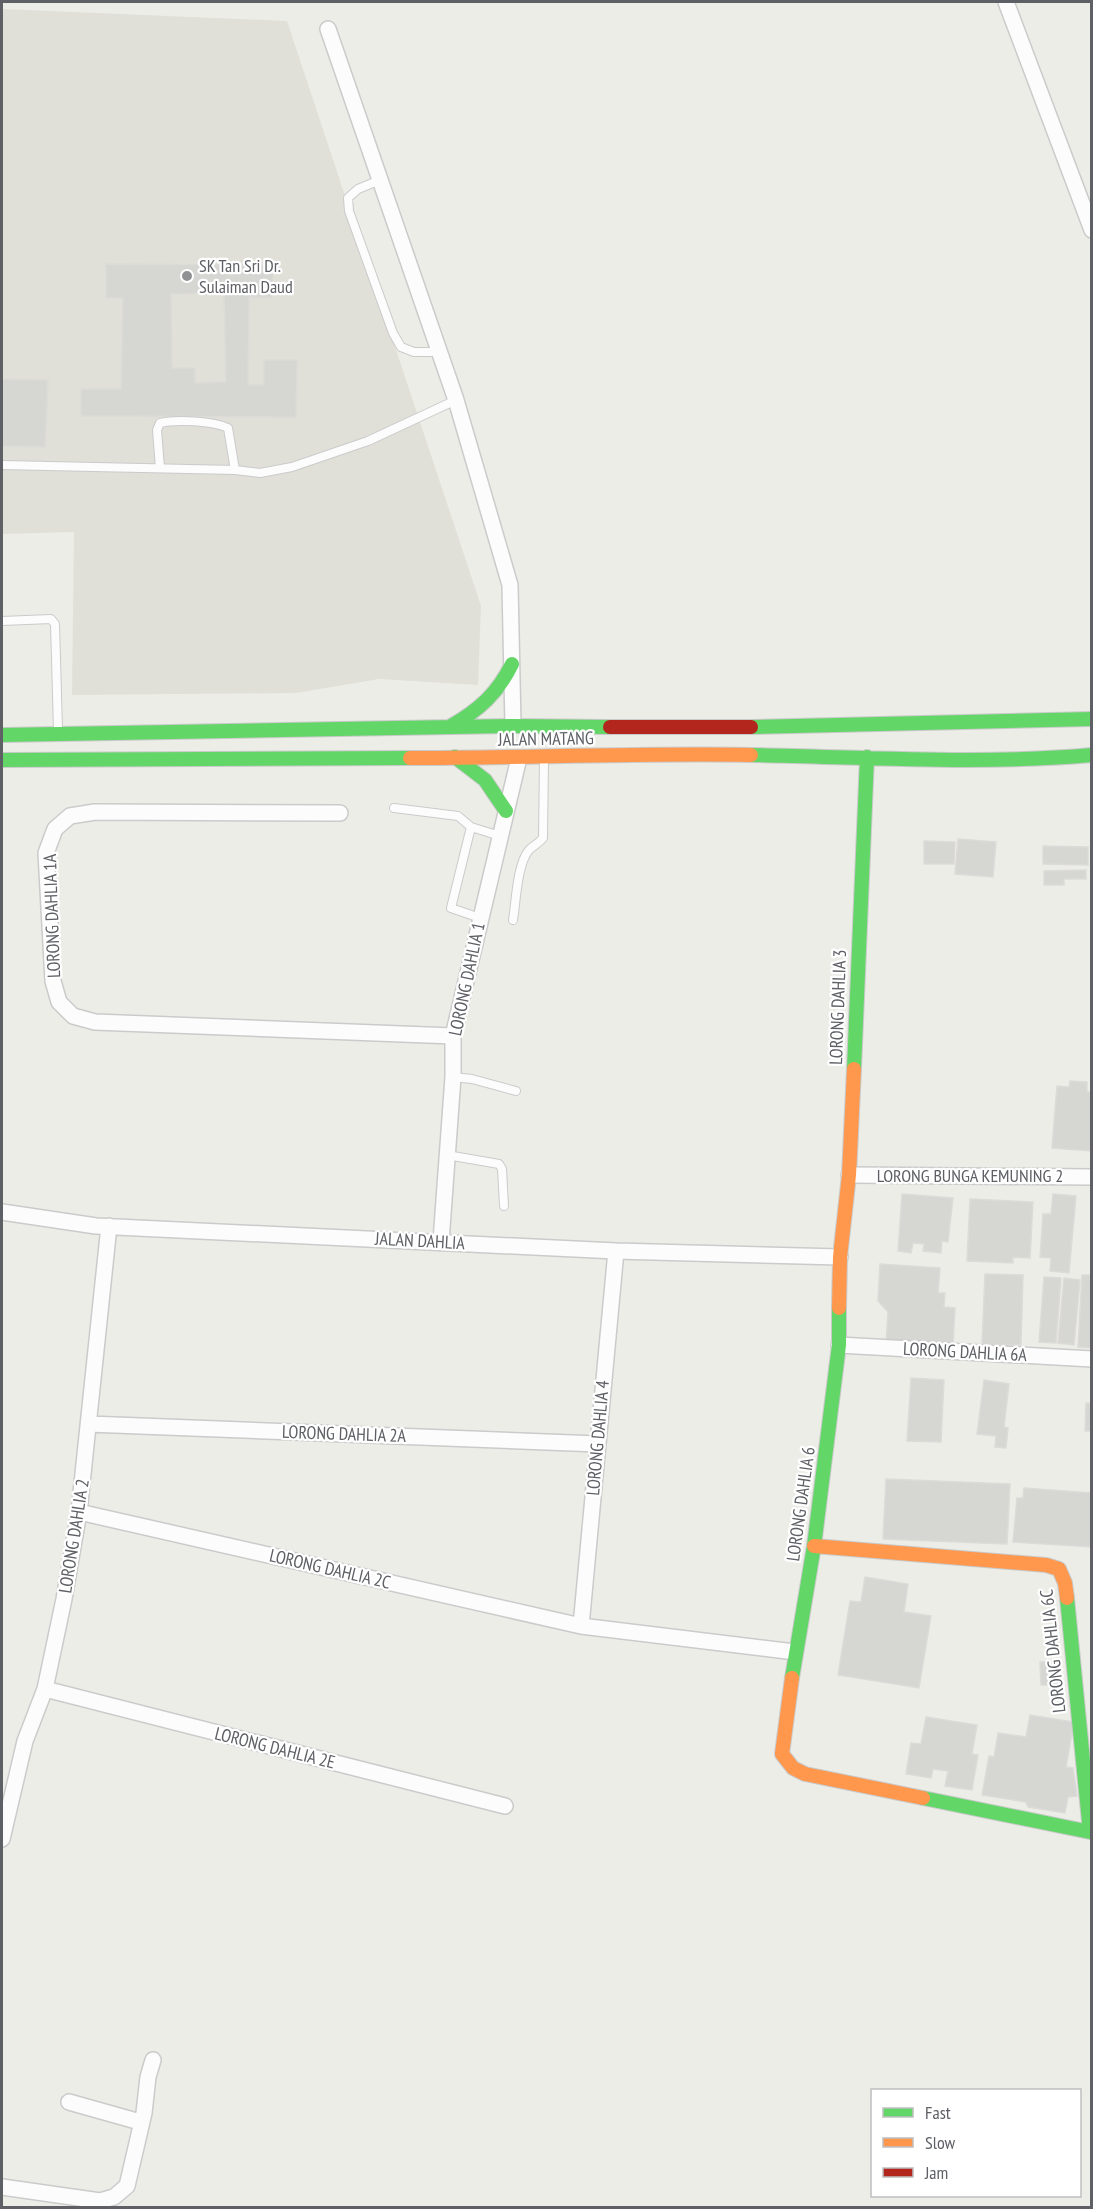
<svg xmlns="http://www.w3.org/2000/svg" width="1093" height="2209" viewBox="0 0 1093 2209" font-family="'PT Sans Narrow',sans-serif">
<rect width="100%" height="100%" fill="#edede8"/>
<!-- education -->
<path fill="#e0dfd8" d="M2,9L287,21L481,606L478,685L379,679L296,693L72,695L74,532L2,534Z"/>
<!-- building -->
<path fill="#d6d6d3" stroke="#dcdbd8" stroke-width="1.5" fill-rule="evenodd" d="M106,264L273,265L272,297H249L248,385H264V360H297L296,417L81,416V389H121L123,298H106ZM224,293L226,382L195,383V368H172L171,294Z
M2,379L48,380L45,447L2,446Z
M958,839L996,842L993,877L955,874Z
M924,841L955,842L954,864H924Z
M1043,846L1088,847V865L1043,864Z
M1086,870V879H1064V885H1044V871Z
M1070,1081L1087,1082V1092H1092V1151L1052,1148L1057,1086L1069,1087Z
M902,1194L953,1198L948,1242L942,1241L941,1253L923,1251L924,1244L913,1243L911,1253L898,1251Z
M1053,1194L1076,1196L1069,1273L1050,1271L1051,1258L1040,1257L1043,1214H1051Z
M970,1199L1033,1202L1030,1258L1013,1257V1263L967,1261Z
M880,1264L940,1268L938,1293H945L944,1307L955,1308L953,1346L886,1343L888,1312L878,1301Z
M985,1274L1023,1275L1021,1345H982Z
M1082,1275H1092V1348L1078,1347Z
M1044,1277L1061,1278L1056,1343L1039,1342Z
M1064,1278L1080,1280L1074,1345L1058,1343Z
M911,1378L944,1380L941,1442L907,1441Z
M984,1380L1009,1384L1004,1427L1008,1428L1006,1448L995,1447L996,1436L977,1434Z
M1086,1403L1092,1404V1431H1085Z
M886,1479L1010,1484L1007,1544L883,1539Z
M1024,1488L1092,1493V1547L1013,1542L1017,1498H1023Z
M865,1577L908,1584L904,1612L931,1616L919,1688L838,1675L850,1601L861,1602Z
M1059,1661L1060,1685H1041L1040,1662Z
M1030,1715L1074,1722L1066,1767L1073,1768L1077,1796L1068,1797L1065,1813L1028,1807L1026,1802L982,1795L989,1756L994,1757L998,1733L1026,1737Z
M926,1717L977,1725L972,1754L978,1755L972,1790L945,1786L948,1771L933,1769L931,1778L906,1774L911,1743L921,1744Z"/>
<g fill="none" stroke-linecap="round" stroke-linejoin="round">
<defs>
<path id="lane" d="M380,180L358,189L348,198L349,211L393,333L401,347L414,352H439
M2,465L235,470L260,473L292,467L368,441L456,400
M160,468L157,430L160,423C176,419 213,421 228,428L235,470
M2,621L51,619L55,624L58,730
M394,808L458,816L471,827L500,836
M471,827L451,908L480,918
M513,920C516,902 517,864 529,850C533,846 539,843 543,838L544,761
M453,1077L472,1079L516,1091
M447,1155L499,1164L502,1169L504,1206"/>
<path id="street" d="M1006,2L1092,230
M328,29L456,400L510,585L513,726
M340,813L95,812L70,816L55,829L46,853L53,981L59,1002L73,1016L95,1022L453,1036
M849,1175L1092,1177
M2,1212L96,1226L616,1251L840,1257
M441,1241L453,1077V1036L519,758
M839,1345L1092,1359
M89,1424L598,1444
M79,1512L581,1626L795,1652
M581,1626L616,1251
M45,1689L505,1806
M2,1839L25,1741L45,1689L64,1599L79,1512L109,1226
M69,2102L140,2122
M2,2187L100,2201L114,2197L127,2186L144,2113L148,2077L153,2060"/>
<path id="fast" d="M451,726C479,710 498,693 512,664
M751,727L1092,719
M2,735L513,726L610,727
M751,755C864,757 979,765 1092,755
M455,757L485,780L506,811
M2,760L410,758
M854,1069L867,757
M792,1678L814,1546L839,1345V1308
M923,1798L1090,1832L1067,1598"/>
<path id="slow" d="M410,758C523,758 637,753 751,755
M839,1308L840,1257L849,1175L854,1069
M814,1546L1046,1565L1059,1569L1065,1583L1067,1598
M792,1678L782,1754L793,1768L805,1774L923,1798"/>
<path id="jam" d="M610,727H751"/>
</defs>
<!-- lane casing -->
<use href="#lane" stroke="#cacbca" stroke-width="10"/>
<!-- street casing -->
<use href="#street" stroke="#cacbca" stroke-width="18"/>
<!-- fast casing -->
<use href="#fast" stroke="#c9caca" stroke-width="16"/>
<!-- slow casing -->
<use href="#slow" stroke="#c9caca" stroke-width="16"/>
<!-- jam casing -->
<use href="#jam" stroke="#c9caca" stroke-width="16"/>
<!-- lane -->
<use href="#lane" stroke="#fcfcfc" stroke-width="8"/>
<!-- street -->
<use href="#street" stroke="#fcfcfc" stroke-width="15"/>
<!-- fast -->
<use href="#fast" stroke="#63d668" stroke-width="14"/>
<!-- slow -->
<use href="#slow" stroke="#ff974d" stroke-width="14"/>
<!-- jam -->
<use href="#jam" stroke="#b3261e" stroke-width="14"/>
</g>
<!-- markers -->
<circle fill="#909193" stroke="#fff" stroke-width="2" cx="187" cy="276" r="6"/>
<g text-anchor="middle" stroke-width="4.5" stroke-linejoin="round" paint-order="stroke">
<!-- poi labels -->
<g font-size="18" fill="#5e6065" stroke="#fff" text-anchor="start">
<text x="199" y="272">SK Tan Sri Dr.<tspan x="199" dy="21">Sulaiman Daud</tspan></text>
</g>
<!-- street labels -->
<g font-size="18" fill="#5e6065" stroke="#fff">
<text transform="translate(546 739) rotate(-1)" y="6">JALAN MATANG</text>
<text transform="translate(52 916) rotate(-92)" y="6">LORONG DAHLIA 1A</text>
<text transform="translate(467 979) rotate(-78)" y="6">LORONG DAHLIA 1</text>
<text transform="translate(838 1007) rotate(-88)" y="6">LORONG DAHLIA 3</text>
<text x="970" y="1182">LORONG BUNGA KEMUNING 2</text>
<text transform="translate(420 1241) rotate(3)" y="6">JALAN DAHLIA</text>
<text transform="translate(965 1352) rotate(3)" y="6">LORONG DAHLIA 6A</text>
<text transform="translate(344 1434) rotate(2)" y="6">LORONG DAHLIA 2A</text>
<text transform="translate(598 1438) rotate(-85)" y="6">LORONG DAHLIA 4</text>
<text transform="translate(801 1504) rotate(-82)" y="6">LORONG DAHLIA 6</text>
<text transform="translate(74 1536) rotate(-81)" y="6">LORONG DAHLIA 2</text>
<text transform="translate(330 1569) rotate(13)" y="6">LORONG DAHLIA 2C</text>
<text transform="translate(1053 1651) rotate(-96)" y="6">LORONG DAHLIA 6C</text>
<text transform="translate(275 1748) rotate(14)" y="6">LORONG DAHLIA 2E</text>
</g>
</g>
<!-- border -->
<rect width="1093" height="2209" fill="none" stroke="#5e6065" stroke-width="6"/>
<!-- legend -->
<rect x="871" y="2089" width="210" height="108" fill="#ffffff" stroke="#bfbfc1" stroke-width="1.5"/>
<rect x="883" y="2108" width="30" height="9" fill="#63d668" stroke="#bfbfc1" stroke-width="1.5"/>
<text x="925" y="2119" font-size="18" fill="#5e6065">Fast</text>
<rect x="883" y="2138" width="30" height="9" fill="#ff974d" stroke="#bfbfc1" stroke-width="1.5"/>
<text x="925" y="2149" font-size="18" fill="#5e6065">Slow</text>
<rect x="883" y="2168" width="30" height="9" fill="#b3261e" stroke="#bfbfc1" stroke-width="1.5"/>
<text x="925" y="2179" font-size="18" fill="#5e6065">Jam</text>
</svg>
